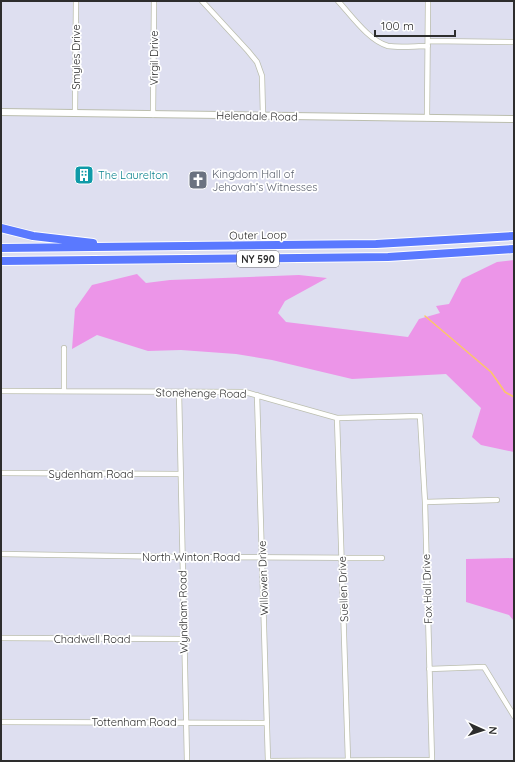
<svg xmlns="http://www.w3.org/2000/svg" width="515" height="762" viewBox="0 0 515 762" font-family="Quicksand,sans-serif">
<rect width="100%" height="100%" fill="#dedff0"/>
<!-- green -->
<path fill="#ec95e8" d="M514,260V452L481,445L472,437L481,408L446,374L352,379L272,360L236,354L181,350L148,351L97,335L72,349L75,309L92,285L137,274L146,283L170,280L299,275L327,278L285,301L278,313L286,322L408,337L419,319L440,313L436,306L449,304L462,279L497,262Z
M514,558V621L509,615L466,602V559Z"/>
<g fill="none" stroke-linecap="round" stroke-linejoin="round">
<!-- stream -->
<path stroke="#fcc766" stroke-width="1.5" d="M425,316L491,372L505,392L514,397"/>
<defs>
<path id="street" d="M202,1L248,51L257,62L262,76L263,116
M338,1C351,15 369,41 388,46C401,48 415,46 428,46
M428,41L514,42
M75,113L76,1
M153,115L154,1
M427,118L428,1
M1,391L245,392L337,418L420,416L425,502L432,761
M64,391V348
M179,392L187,761
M257,395L268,761
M337,418L348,760
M1,473L180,474
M425,502L497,500
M1,554L182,557L382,558
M1,638L184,639
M429,669L484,667L514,716
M1,722L267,723
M268,761L431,760"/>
<path id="secondary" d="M1,112L514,119"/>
<path id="highway" d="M1,228L33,236L93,243
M1,248L376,244L514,236
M1,261L388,257L514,249"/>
</defs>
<!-- street casing -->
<use href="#street" stroke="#bbbeae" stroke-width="6"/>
<!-- secondary casing -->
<use href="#secondary" stroke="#bbbeae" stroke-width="8"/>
<!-- highway casing -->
<use href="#highway" stroke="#fff" stroke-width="10"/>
<!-- street -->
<use href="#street" stroke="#fff" stroke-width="4.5"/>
<!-- secondary -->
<use href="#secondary" stroke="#fff" stroke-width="6"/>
<!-- highway -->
<use href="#highway" stroke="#5a79ff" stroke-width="8"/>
</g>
<!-- icons -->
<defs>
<symbol id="building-square" viewBox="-11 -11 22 22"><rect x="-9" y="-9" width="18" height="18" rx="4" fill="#0f9aa8" stroke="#fff"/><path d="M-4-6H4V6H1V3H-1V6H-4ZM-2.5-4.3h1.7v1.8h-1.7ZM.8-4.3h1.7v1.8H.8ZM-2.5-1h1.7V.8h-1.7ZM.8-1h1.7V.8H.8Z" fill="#fff"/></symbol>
<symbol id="church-square" viewBox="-11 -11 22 22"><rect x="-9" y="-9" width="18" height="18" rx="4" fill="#6b7280" stroke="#fff"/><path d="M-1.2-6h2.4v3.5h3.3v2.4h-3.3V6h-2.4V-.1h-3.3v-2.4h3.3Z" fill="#fff"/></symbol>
</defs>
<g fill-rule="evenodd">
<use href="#building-square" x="73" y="164" width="22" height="22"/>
<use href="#church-square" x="187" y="169" width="22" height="22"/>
</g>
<g text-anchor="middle" stroke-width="3.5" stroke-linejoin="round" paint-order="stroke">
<!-- shield labels -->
<rect fill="#fff" stroke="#6c6c6c" stroke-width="1" x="237" y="251" width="42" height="16" rx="3"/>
<g font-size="10" font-weight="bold" fill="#2d2d2d">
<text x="258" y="263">NY 590</text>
</g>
<!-- street labels -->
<g font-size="11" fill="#2d2d2d" stroke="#fff">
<text transform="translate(76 57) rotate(-90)" y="4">Smyles Drive</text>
<text transform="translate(154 58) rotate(-90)" y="4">Virgil Drive</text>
<text transform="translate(257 116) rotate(1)" y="4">Helendale Road</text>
<text transform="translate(258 235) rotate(-1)" y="4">Outer Loop</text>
<text transform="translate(201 393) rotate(1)" y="4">Stonehenge Road</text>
<text x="91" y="478">Sydenham Road</text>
<text x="191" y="561">North Winton Road</text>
<text transform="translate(263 578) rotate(-92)" y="4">Willowen Drive</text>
<text transform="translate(343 589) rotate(-92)" y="4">Suellen Drive</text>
<text transform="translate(427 589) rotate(-92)" y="4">Fox Hall Drive</text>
<text transform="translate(183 612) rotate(-91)" y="4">Wyndham Road</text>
<text x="92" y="643">Chadwell Road</text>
<text x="134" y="726">Tottenham Road</text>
</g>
<!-- worship labels -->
<g font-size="11" fill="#5b616d" stroke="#fff" text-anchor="start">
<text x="212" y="178">Kingdom Hall of<tspan x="212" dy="13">Jehovah’s Witnesses</tspan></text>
</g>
<!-- culture labels -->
<g font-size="11" fill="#0d838f" stroke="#fff" text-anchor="start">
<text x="98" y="179">The Laurelton</text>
</g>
</g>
<!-- border -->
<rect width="515" height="762" fill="none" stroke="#2d2d2d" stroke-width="4"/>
<!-- north arrow -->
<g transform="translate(483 730) rotate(93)" stroke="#ffffff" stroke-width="3" paint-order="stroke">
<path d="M0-3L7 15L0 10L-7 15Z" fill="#2d2d2d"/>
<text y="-6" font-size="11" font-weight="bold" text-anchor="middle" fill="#2d2d2d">N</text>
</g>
<!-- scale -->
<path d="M375 30v6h80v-6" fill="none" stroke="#2d2d2d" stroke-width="2"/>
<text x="381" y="30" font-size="12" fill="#2d2d2d" stroke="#ffffff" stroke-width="3" paint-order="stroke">100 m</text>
</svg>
